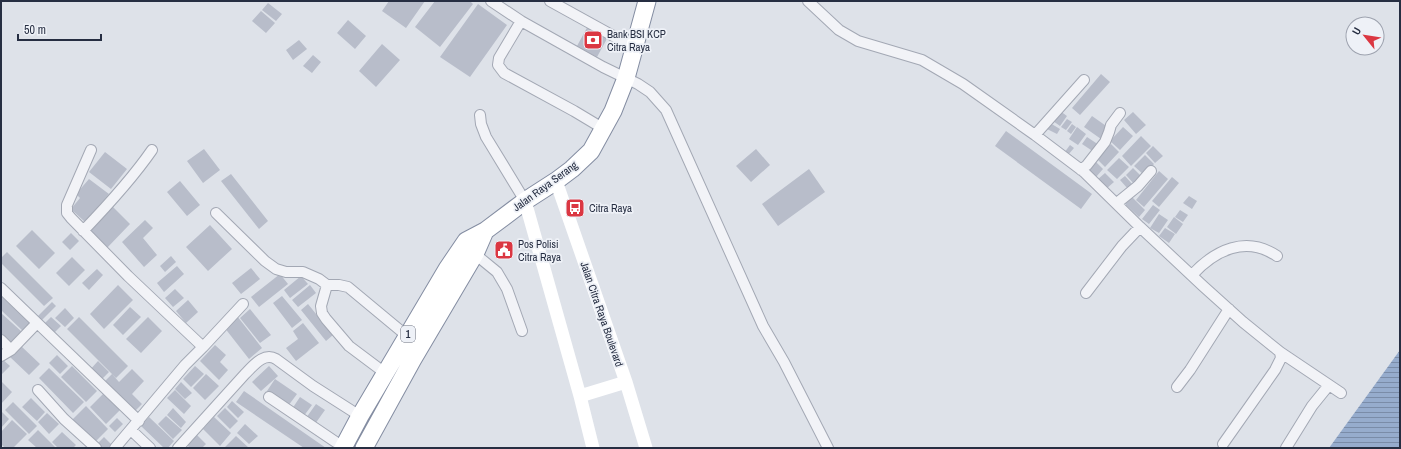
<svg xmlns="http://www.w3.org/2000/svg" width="1401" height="449" viewBox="0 0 1401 449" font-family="'Archivo Narrow',sans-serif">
<defs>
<pattern id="water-rules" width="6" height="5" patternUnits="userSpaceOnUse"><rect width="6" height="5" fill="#96accd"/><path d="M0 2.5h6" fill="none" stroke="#7a8ca8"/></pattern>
</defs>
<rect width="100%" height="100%" fill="#dee2e9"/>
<!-- water -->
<path fill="url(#water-rules)" d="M1400,350V448H1329Z"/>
<!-- building -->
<path fill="#b8bdca" d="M389,1H425L406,28L382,11Z
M435,1H470L473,4L440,47L415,27Z
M268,3L282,14L276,21L262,10Z
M478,4L507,25L470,77L440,57Z
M261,11L275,23L266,33L252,21Z
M348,20L366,36L355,49L337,33Z
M589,24L609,35L597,57L577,46Z
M299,40L307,49L293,60L286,50Z
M382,44L400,60L376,87L359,71Z
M313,55L321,62L312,73L303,66Z
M1101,74L1110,82L1080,115L1072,108Z
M1060,111L1067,116L1060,126L1053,121Z
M1133,112L1146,125L1136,134L1124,120Z
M1092,116L1109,128L1101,139L1084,127Z
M1067,119L1072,122L1066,130L1061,127Z
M1050,123L1060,129L1057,134L1047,129Z
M1072,124L1076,127L1071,134L1067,131Z
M1077,127L1086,134L1078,145L1069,139Z
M1123,127L1133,136L1120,150L1110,141Z
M1006,131L1092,194L1081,209L995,146Z
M1141,136L1151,146L1131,166L1122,156Z
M1087,137L1099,145L1094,152L1082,144Z
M1111,144L1119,152L1105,167L1097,159Z
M1070,145L1074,148L1068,155L1064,153Z
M1153,146L1163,156L1155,163L1146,153Z
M204,149L220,170L203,183L187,161Z
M756,149L770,165L751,182L736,166Z
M105,152L127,169L111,189L89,172Z
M1145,155L1154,164L1144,175L1134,166Z
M1119,158L1129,167L1117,179L1107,170Z
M1095,161L1103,169L1096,177L1088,169Z
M1133,168L1141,176L1134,184L1126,175Z
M809,169L825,192L778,226L762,204Z
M1159,171L1168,179L1144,207L1136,200Z
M1105,173L1114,182L1106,189L1097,180Z
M231,174L268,221L259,229L221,181Z
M1125,176L1133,185L1128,189L1120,180Z
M1172,177L1179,183L1159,207L1152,201Z
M89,179L109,194L85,222L71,209L80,198L76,194Z
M180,181L200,205L187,216L167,192Z
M1189,196L1197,201L1192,209L1183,203Z
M1132,197L1145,210L1139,217L1125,204Z
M1153,205L1160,210L1149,224L1142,219Z
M112,206L130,224L106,249L88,231Z
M1180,210L1188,215L1183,222L1175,217Z
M1159,214L1168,220L1159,233L1150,228Z
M1174,217L1183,224L1176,234L1167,227Z
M145,220L153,228L143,238L157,255L144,267L122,242Z
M210,225L232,249L208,271L186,247Z
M1165,228L1175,234L1169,243L1159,236Z
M32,230L55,253L39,269L16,246Z
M71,233L79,241L70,250L62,242Z
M7,252L53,298L44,306L1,263V258Z
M171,256L176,262L165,272L160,266Z
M72,257L85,270L69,286L56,273Z
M177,266L184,274L164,292L157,283Z
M251,268L260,279L241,294L232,283Z
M97,269L103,275L89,290L82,283Z
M280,274L288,284L259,307L251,297Z
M301,276L308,284L290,298L284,290Z
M118,285L133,300L104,329L90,314Z
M310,285L316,293L298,307L292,300Z
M175,289L184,298L173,307L165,298Z
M1,291L34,322L24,332L1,310Z
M282,296L302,320L292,328L273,303Z
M188,300L198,312L186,323L176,311Z
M52,302L56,306L39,323L35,319Z
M308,304L333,335L326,341L301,310Z
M130,307L141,317L123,335L113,325Z
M65,308L74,318L65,327L55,318Z
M250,309L271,335L260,343L240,318Z
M1,313L22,332L11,344L1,334Z
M237,316L262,348L249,359L224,327Z
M51,317L61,326L53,334L43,325Z
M79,317L128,366L116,378L67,329Z
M148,317L162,331L141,353L126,339Z
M303,323L319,343L296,361L286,348L298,339L293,331Z
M215,345L226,355L220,362L228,370L219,380L200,361Z
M21,346L40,364L29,375L10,357Z
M57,355L68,366L60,374L49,363Z
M1,358L10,366L1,375Z
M98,361L109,372L100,381L89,371Z
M72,366L97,391L86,402L61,377Z
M195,366L204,374L191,387L183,379Z
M269,366L278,376L261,391L252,382Z
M49,368L84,402L73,413L39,378Z
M132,369L144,381L132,394L142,404L133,413L103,383L112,374L119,382Z
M206,374L219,386L205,400L193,388Z
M275,379L297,394L288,406L267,391Z
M1,381L12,392L1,404Z
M181,382L192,393L185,399L175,389Z
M175,390L191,406L184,414L167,398Z
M244,391L326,448H304L236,402Z
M103,394L120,410L106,424L90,407Z
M300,397L312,405L303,417L292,409Z
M31,398L45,412L37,421L22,407Z
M232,401L244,412L238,418L227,407Z
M13,402L37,426L29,434L5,410Z
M316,404L325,410L315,424L306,418Z
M86,406L108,429L93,444L70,422Z
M173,408L186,422L181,428L167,415Z
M225,408L238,421L230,429L217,416Z
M1,411L9,419L1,428Z
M47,413L59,424L49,434L38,422Z
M166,416L182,430L173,439L158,424Z
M149,417L174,441L168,448H164L141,426Z
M214,417L231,433L220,446L203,429Z
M117,418L123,424L115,432L109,426Z
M12,420L27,434L13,448H5L1,444V432Z
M245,424L258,436L249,444L237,433Z
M38,430L56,448H37L28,440Z
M62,432L76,445L73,448H58L52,442Z
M197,435L206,444L202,448H190L187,445Z
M236,436L249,448H224Z
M104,437L111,444L108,448H98L95,446Z"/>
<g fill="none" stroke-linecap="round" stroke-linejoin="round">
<defs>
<path id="street" d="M491,1L521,21L603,67L638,84L650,92L666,110L763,326L784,362L828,448
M550,1L635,48
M808,1L839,30L858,41L922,60L963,84L1035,135L1084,172L1140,227L1203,286L1243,322L1280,352L1281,358L1275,370L1223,444
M521,21L499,58L498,65L504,73L574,111L604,129
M480,115L481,124L486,137L525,201
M1035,135L1084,80
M91,150L67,205V213L71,218L128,276L203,347L185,365L115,448
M1081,170L1087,165L1105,142L1109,132L1111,125L1120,113
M1117,203L1138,186L1151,171
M216,213L265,261L276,269L286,272H303L319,279L327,285H339L348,287L407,336
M83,231C108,205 132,179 152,150
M475,254L497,272L507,289L522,331
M1192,275C1215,250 1246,235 1277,256
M327,285L321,306L322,313L326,319L349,346L385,373
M1,288L139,421
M1086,293L1122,246L1140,227
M1,340L11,350
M203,347L243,304
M1280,352L1341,393
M1,356L11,350L37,323
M1177,387L1190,370L1229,309
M38,390L64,419L96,448
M269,397L343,447
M131,430L150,448
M178,448L245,374C254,365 264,352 276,359L313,386L360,416
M1286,448L1312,406L1329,385"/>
<path id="highway" d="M343,448L360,416L447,269L466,241L485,231L525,201L556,181L572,169L591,151L613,111L626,78L647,1
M364,448L413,359L475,254L485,231"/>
</defs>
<!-- street casing -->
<use href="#street" stroke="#a3a8b4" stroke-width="12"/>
<!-- highway casing -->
<use href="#highway" stroke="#848da2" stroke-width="19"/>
<!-- street -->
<use href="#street" stroke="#f2f3f7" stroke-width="10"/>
<!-- secondary -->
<path stroke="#fff" stroke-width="13" d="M556,181L626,382L646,448
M525,201L580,396L593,448
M580,396L626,382"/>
<!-- highway -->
<use href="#highway" stroke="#fff" stroke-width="17"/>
</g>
<!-- icons -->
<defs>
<symbol id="bank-square" viewBox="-11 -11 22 22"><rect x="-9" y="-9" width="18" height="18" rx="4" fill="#db3742" stroke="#eef1f7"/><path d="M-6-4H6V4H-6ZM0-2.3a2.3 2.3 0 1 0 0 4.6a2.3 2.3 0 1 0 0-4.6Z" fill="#fff"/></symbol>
<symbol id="bus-square" viewBox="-11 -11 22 22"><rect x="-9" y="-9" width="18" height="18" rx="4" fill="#db3742" stroke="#eef1f7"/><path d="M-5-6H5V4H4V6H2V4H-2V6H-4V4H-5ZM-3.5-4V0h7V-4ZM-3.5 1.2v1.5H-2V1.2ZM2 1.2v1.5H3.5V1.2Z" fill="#fff"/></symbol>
<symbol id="civic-square" viewBox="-11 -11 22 22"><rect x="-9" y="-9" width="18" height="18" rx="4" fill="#db3742" stroke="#eef1f7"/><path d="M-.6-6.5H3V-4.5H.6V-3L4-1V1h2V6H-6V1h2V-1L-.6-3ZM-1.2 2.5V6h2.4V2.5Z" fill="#fff"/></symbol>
</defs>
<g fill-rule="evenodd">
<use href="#bank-square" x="582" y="29" width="22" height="22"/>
<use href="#bus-square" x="564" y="197" width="22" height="22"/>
<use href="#civic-square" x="493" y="239" width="22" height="22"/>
</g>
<g text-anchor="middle" stroke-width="3.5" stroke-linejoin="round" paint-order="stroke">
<!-- shield labels -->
<rect fill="#eef1f7" stroke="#626878" stroke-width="1" x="401" y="326" width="14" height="16" rx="3"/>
<g font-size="10" font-weight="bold" fill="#262e42">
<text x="408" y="338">1</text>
</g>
<!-- poi labels -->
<g font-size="11" fill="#262e42" stroke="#eef1f7" text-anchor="start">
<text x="607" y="38">Bank BSI KCP<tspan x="607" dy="13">Citra Raya</tspan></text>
<text x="589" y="212">Citra Raya</text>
<text x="518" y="248">Pos Polisi<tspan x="518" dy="13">Citra Raya</tspan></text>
</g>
<!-- street labels -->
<g font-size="11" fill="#262e42" stroke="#eef1f7">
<text transform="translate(545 186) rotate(-36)" y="4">Jalan Raya Serang</text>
<text transform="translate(602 314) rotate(71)" y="4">Jalan Citra Raya Boulevard</text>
</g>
</g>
<!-- border -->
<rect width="1401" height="449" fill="none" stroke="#262e42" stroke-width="4"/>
<!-- north arrow -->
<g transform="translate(1365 36) rotate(300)"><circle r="19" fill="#eef1f7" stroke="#9ea3af"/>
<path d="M0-3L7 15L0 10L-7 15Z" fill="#db3742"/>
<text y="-6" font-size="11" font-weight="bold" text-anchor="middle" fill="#262e42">U</text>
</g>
<!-- scale -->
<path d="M18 34v6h83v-6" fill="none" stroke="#262e42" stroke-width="2"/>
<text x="24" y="34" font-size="12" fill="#262e42" stroke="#eef1f7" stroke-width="3" paint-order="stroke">50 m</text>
</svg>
